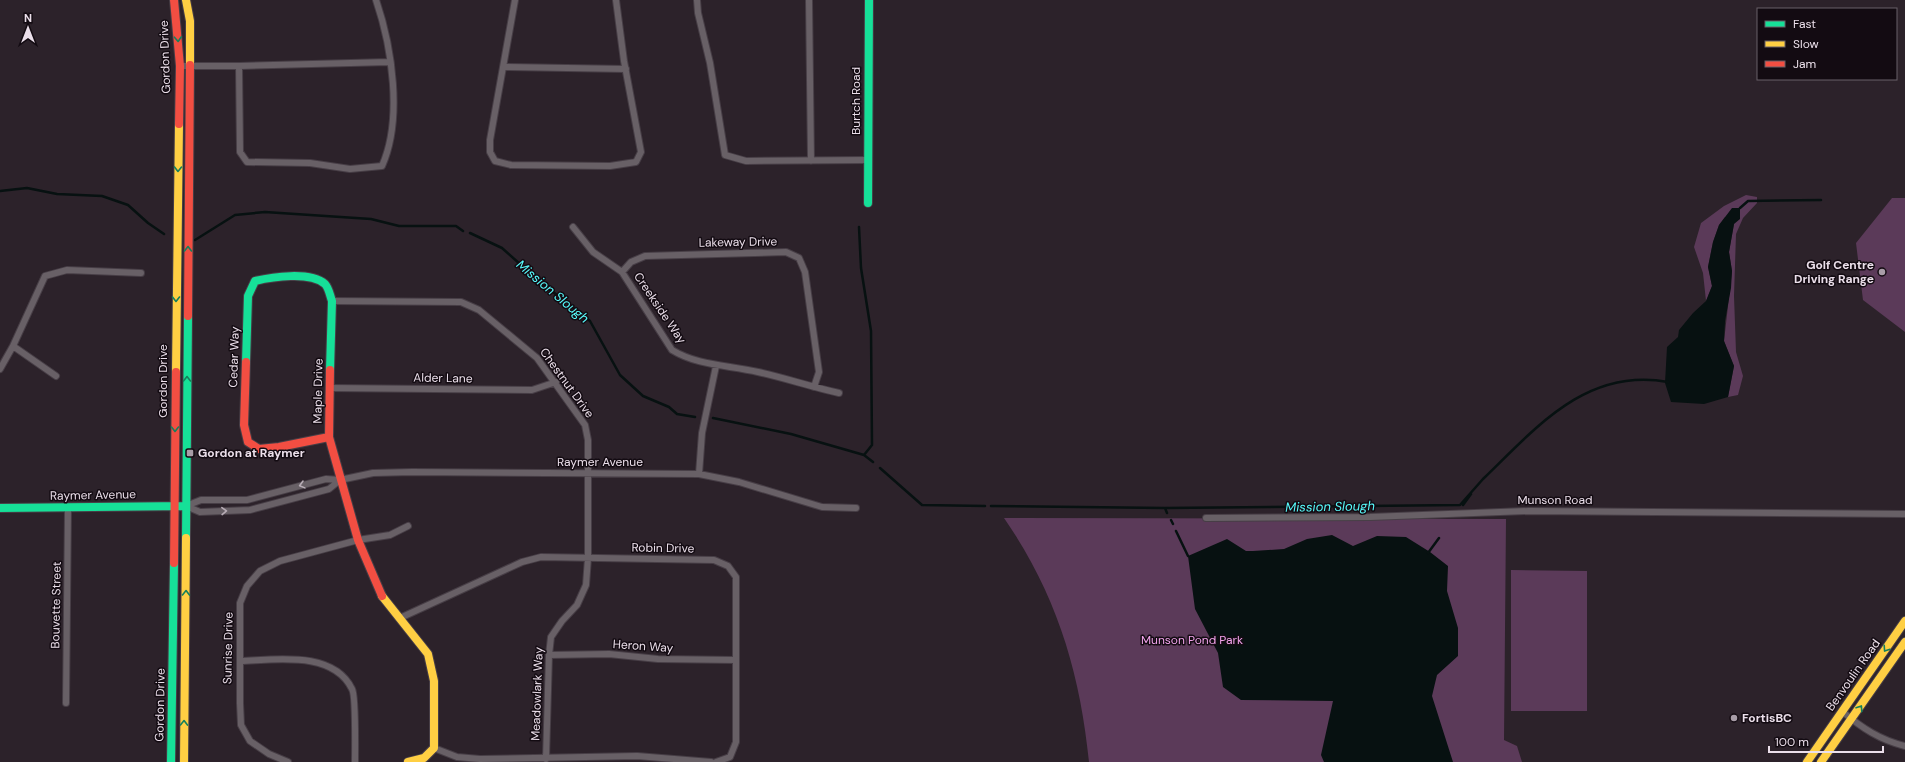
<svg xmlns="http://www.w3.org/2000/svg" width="1905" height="762" viewBox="0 0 1905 762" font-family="'DM Sans',sans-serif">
<rect width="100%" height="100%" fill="#2c222a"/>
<!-- green -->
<path fill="#5b3a59" d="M1746,195L1757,197V203L1743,218L1736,234L1734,296L1736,352L1743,376L1738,395L1728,397L1734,366L1724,341L1732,271L1729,252L1734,224L1725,217L1719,225L1713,242L1708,267L1712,286L1706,301L1703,273L1694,247L1701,223L1724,206Z
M1892,198H1905V332L1863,300L1856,243Z
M1004,518L1506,519L1504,740L1517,746L1522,762H1089C1080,671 1056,593 1004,518Z
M1511,570L1587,571V711H1511Z"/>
<!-- water -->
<path fill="#071111" d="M1732,208H1740V219L1734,224L1729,252L1732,271L1731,288L1725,321L1724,341L1734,366L1728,397L1704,404L1671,402L1665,383L1667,347L1678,337L1679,330L1693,313L1706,301L1712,286L1708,267L1713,242L1719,225Z
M1332,535L1353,546L1377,536L1406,537L1430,552L1448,566L1447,591L1458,628V656L1437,675L1432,696L1453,762H1324L1321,755L1333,701L1241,700L1223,687L1218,653L1195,609L1188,556L1227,539L1246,551H1253L1284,549L1307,539Z"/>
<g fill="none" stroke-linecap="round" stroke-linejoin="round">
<!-- stream -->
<path stroke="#071111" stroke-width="2.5" d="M0,191L27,188L57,194L102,196L128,205L148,223L164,234
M1740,208L1748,201L1821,200
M859,227L861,268L871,331L872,445L864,455
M470,233L502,248L539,281L590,321L620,375L643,396L669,407L677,414L695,417
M195,240L235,215L265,212L371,219L399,226H456L463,231
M713,418L791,434L864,455L873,462
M880,468L922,505L985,506
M1483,479C1536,428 1586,367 1668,382
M1463,505L1471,494
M991,506L1165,508L1167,513
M1165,508L1460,505L1483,479
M1171,520L1173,524
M1176,531L1188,556
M1428,553L1439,538"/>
<defs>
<path id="street" d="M376,0C392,47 403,119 382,166L350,169L310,163L247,162L240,152L239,66L389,62
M515,0L490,140V152L495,161L511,165L610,166L636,162L641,152L624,61L616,0
M697,0L698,13L710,63L725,155L746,161L868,160
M809,0L811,161
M180,66H239
M504,67L626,69
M573,227L593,252L622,272L672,350C698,366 729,365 758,372C785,378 812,387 839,393
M622,272L631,262L645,256L786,252L799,258L805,272L819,372L814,387
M332,301L461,302L479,310L537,358L585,425L588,440V558L586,585L577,605L562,621L551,637L549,655L546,759
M13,346L56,376
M0,369L13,346L45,276L67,270L141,273
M329,388L532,390L556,382
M699,474L702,433L716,366
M186,506L201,500H247L326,479L340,480L373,473L412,472L699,474L739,482L822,507L856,508
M186,506L200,512L250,510L329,489L340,480
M1206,518L1370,517L1529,511L1905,514
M400,618L522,562L541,557L714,560L728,566L736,577V742L730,757L716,762
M549,655L609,654L658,659L736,660
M240,661C275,660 333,650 352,689C356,695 355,751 355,762
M66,703L68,508
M1843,712C1862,728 1880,740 1905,746
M434,748L457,757L480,759L637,756L711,762
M288,762L269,754L250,741L241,725L240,703V603L247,586L260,571L280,561L358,540L390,535L408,526"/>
<path id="fast" d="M868,203L869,0
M246,362L248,296L255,281C272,277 310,271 325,284C329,288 330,296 332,301L330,370
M0,508L186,506
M186,538L188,316
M171,762L174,563"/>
<path id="slow" d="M186,0L190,21V65
M176,372L179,124
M382,596L428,654L434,681V748L424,758L408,762
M184,762L186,538
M1807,762L1905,621
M1821,762L1905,642"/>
<path id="jam" d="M174,0L180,66L179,124
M188,316L190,65
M246,362L244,425L248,442L259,449L279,447L329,437
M330,370L329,437L358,540L382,596
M174,563L176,372"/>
</defs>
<!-- street casing -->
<use href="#street" stroke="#473e46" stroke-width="8"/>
<!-- fast casing -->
<use href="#fast" stroke="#473e46" stroke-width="10"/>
<!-- slow casing -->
<use href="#slow" stroke="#473e46" stroke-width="10"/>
<!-- jam casing -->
<use href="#jam" stroke="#473e46" stroke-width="10"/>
<!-- street -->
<use href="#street" stroke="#686066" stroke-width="6"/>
<!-- fast -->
<use href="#fast" stroke="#16e098" stroke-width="8"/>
<!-- slow -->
<use href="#slow" stroke="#ffcf43" stroke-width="8"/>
<!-- jam -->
<use href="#jam" stroke="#f24e42" stroke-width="8"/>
</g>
<!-- one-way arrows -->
<defs><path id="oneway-chevron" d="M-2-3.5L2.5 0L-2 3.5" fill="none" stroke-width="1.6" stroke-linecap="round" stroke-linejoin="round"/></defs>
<g stroke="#15805c">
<use href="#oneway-chevron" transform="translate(178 39) rotate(87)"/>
<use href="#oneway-chevron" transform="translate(178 169) rotate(91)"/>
<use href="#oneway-chevron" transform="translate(188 249) rotate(-90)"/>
<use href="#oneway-chevron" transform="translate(176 299) rotate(90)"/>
<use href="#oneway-chevron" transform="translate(187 379) rotate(-90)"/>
<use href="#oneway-chevron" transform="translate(175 429) rotate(90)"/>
<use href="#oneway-chevron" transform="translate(186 593) rotate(-89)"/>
<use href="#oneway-chevron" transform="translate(1886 649) rotate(124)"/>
<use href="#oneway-chevron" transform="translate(1860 708) rotate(-56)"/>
<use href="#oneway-chevron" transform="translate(184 723) rotate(-89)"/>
</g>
<g stroke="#b7acb5">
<use href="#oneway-chevron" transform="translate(302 485) rotate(165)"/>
<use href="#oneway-chevron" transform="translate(224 511) rotate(-2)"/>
</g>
<!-- markers -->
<g fill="#a89da7" stroke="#130b12" stroke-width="1.5">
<circle cx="1882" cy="272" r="4"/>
<rect x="186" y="449" width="8" height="8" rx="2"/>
<circle cx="1734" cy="718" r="4"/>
</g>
<g text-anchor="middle" stroke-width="3" stroke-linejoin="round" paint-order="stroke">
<!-- street labels -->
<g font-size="12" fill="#ebdfea" stroke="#130b12">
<text transform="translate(165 57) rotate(-92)" y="4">Gordon Drive</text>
<text transform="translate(856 101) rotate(-90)" y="4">Burtch Road</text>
<text transform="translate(738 242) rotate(-1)" y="4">Lakeway Drive</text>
<text transform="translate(660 308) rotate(56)" y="4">Creekside Way</text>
<text transform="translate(234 357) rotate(-88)" y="4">Cedar Way</text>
<text transform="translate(443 378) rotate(1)" y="4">Alder Lane</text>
<text transform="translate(163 381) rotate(-90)" y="4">Gordon Drive</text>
<text transform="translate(567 383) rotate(54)" y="4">Chestnut Drive</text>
<text transform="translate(318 391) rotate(-89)" y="4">Maple Drive</text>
<text x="600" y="466">Raymer Avenue</text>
<text transform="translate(93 495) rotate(-1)" y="4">Raymer Avenue</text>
<text x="1555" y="504">Munson Road</text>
<text transform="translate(663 548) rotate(1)" y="4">Robin Drive</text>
<text transform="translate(56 605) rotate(-89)" y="4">Bouvette Street</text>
<text transform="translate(643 646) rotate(4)" y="4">Heron Way</text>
<text transform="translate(228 648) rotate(-89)" y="4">Sunrise Drive</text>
<text transform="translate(1853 675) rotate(-55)" y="4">Benvoulin Road</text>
<text transform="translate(537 694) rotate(-88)" y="4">Meadowlark Way</text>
<text transform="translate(160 705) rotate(-89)" y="4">Gordon Drive</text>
</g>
<!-- poi labels -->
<g font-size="12" font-weight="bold" fill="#ebdfea" stroke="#130b12" text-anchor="start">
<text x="1874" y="269" text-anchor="end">Golf Centre<tspan x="1874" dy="14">Driving Range</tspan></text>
<text x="198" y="457">Gordon at Raymer</text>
<text x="1742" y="722">FortisBC</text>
</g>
<!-- park labels -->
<g font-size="12" fill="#f3a4ed" stroke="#130b12">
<text x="1192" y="644">Munson Pond Park</text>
</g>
<!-- water labels -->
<g font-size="13" font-style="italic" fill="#57f9fa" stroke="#130b12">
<text transform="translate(553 291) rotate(40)" y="5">Mission Slough</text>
<text transform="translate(1330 506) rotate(-1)" y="5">Mission Slough</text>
</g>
</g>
<!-- legend -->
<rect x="1757" y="8" width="140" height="72" fill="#130b12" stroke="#696068"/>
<rect x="1765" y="21" width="20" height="6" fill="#16e098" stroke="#696068"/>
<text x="1793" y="28" font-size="12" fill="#ebdfea">Fast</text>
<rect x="1765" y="41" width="20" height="6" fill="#ffcf43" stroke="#696068"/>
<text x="1793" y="48" font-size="12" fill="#ebdfea">Slow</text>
<rect x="1765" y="61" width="20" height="6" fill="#f24e42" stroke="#696068"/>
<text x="1793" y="68" font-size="12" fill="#ebdfea">Jam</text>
<!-- north arrow -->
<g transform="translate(28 28)" stroke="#130b12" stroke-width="3" paint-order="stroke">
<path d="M0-3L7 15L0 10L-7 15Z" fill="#ebdfea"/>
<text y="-6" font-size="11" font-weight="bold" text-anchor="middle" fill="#ebdfea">N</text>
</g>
<!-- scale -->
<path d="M1769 746v6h114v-6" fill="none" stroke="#ebdfea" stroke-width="2"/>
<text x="1775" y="746" font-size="12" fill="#ebdfea" stroke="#130b12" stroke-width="3" paint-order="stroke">100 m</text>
</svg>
